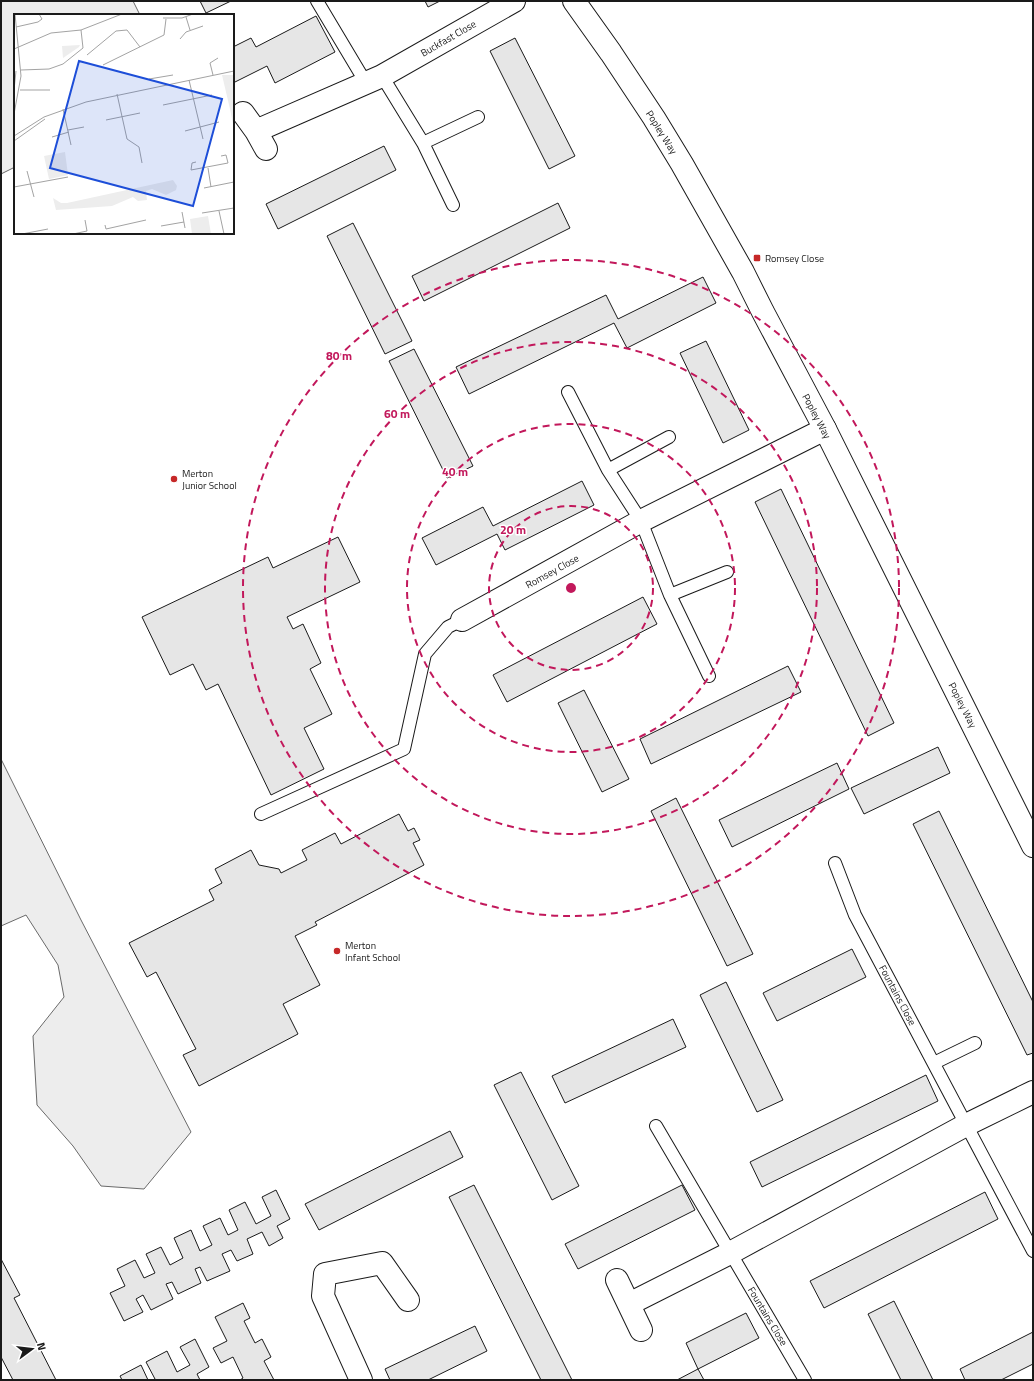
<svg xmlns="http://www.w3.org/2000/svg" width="1034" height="1381" viewBox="0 0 1034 1381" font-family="'Titillium Web',sans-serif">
<rect width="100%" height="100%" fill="#fff"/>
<!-- built -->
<path fill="#ededed" stroke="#6a6a6a" d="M1,1H133L140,15H15V167L1,174Z
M1,759L81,920L191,1132L144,1189L101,1186L73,1146L37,1105L33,1036L64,997L58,965L26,915L1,926Z"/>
<!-- building -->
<path fill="#e6e6e6" stroke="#1a1a1a" d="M200,1H231L206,13Z
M425,1H440L428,7Z
M316,16L335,52L275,83L267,66L233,83V47L251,38L256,47Z
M515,38L575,156L549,169L490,51Z
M384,146L396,170L278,229L266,204Z
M558,203L570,228L424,301L412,276Z
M353,223L412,341L385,354L327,236Z
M703,277L716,303L627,348L614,323L469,394L456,367L606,295L618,319Z
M706,341L749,430L723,443L680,353Z
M414,349L473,466L447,478L389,361Z
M582,481L594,505L505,550L497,534L436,565L422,538L483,507L493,526Z
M781,489L894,723L868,736L755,502Z
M338,537L360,582L287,617L293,629L303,624L321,663L310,669L332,714L304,728L324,769L271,795L218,684L206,690L193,664L170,675L142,617L268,557L273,568Z
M643,597L657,624L507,702L493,675Z
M788,666L801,692L651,764L640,739Z
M584,690L629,779L602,792L558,703Z
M938,747L950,773L864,814L851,788Z
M837,763L849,789L732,847L719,820Z
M676,798L753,954L727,966L651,811Z
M939,811L1033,1002V1053L1027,1055L913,824Z
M399,814L408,831L414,828L420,840L413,843L424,865L315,922L317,925L295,936L320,985L283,1004L298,1034L199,1086L183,1055L196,1049L156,972L147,977L129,943L214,900L209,890L222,883L215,869L251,850L259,865L279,869L281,873L307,860L302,850L335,833L341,844Z
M852,949L866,977L777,1021L763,993Z
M726,982L783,1100L757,1112L700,995Z
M673,1019L686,1047L565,1103L552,1076Z
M521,1072L579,1186L552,1200L494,1085Z
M926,1075L938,1101L762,1187L750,1162Z
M450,1131L463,1157L319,1230L305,1204Z
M474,1185L572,1380H541L449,1197Z
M682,1185L695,1210L578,1269L565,1244Z
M276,1190L290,1219L277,1226L283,1238L269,1246L262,1232L247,1239L253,1254L237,1261L231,1250L222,1254L230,1271L207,1281L200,1267L195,1269L201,1283L178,1294L172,1282L166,1284L173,1299L151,1310L143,1295L136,1299L143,1312L124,1321L110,1293L125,1286L117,1269L135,1260L144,1278L155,1273L146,1254L161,1247L170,1265L183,1258L174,1238L191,1230L200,1251L212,1245L203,1226L220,1218L228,1235L238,1230L229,1210L245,1202L256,1224L271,1216L262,1197Z
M985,1192L998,1219L824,1308L810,1281Z
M1,1259L20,1295L14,1298L56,1380H13L1,1357Z
M894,1301L933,1380H901L868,1314Z
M243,1303L250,1318L244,1321L255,1343L262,1339L271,1357L264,1361L274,1380H240L243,1378L233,1357L221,1363L213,1348L227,1341L215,1317Z
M746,1313L759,1338L698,1369L686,1343Z
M475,1326L487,1351L428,1380H390L385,1369Z
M1033,1332V1364L1001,1380H965L960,1369Z
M195,1339L209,1367L197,1374L200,1380H153L155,1379L146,1362L167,1351L177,1372L190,1365L180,1347Z
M141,1365L148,1380H122L120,1376Z
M698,1369L704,1380H677Z"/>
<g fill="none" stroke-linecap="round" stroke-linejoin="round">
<defs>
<path id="service" d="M317,1L366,83
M382,76L423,143L453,205
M423,143L478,117
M568,392L608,470L641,521L670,595L709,676
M608,470L669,437
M670,595L727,572
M261,814L404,749L425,654L448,627L462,620
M835,863L855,915L1033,1251
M934,1063L975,1043
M656,1126L805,1380"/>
<path id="minor" d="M243,113L256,131L266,149
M256,131L382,76L514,1
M462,620L641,521L825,429
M617,1280L641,1330
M629,1304L730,1253L966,1125L1033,1092
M361,1380L323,1296L325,1274L382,1263L408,1300"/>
<path id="tertiary" d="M574,1L611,53L654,118L682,164L743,272L763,312L825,429L1033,846"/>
</defs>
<!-- service casing -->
<use href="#service" stroke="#1a1a1a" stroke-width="14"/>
<!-- minor casing -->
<use href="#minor" stroke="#1a1a1a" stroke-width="24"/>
<!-- tertiary casing -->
<use href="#tertiary" stroke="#1a1a1a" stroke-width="24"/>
<!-- service -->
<use href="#service" stroke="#fff" stroke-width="12"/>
<!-- minor -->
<use href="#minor" stroke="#fff" stroke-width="22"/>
<!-- tertiary -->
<use href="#tertiary" stroke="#fff" stroke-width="22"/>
</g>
<!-- distance rings -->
<g fill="none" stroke="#c2185b" stroke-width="2" stroke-dasharray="7 5">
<circle cx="571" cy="588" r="82"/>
<circle cx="571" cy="588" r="164"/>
<circle cx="571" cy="588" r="246"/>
<circle cx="571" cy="588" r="328"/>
</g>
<!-- markers -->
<g fill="#c62828" stroke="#fff" stroke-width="1.5">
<rect x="753" y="254" width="8" height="8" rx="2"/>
<circle cx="174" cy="479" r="4"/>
<circle cx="337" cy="951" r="4"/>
</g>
<g text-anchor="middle" stroke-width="3" stroke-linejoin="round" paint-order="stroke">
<!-- street labels -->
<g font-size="10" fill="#1a1a1a" stroke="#fff">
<text transform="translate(448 38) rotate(-30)" y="4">Buckfast Close</text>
<text transform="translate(662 132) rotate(58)" y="4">Popley Way</text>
<text transform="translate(817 416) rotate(62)" y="4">Popley Way</text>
<text transform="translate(552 571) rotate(-29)" y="4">Romsey Close</text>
<text transform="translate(963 705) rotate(63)" y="4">Popley Way</text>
<text transform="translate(898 995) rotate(62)" y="4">Fountains Close</text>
<text transform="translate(768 1316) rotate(59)" y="4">Fountains Close</text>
</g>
<!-- poi labels -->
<g font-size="10" fill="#1a1a1a" stroke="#fff" text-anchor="start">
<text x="765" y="262">Romsey Close</text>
<text x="182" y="477">Merton<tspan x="182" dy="12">Junior School</tspan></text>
<text x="345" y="949">Merton<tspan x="345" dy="12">Infant School</tspan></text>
</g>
</g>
<!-- overview -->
<g transform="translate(14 14)">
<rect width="220" height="220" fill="#fff"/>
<path d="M66,31L65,33L49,44L48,32ZM208,61H220V115L216,95ZM51,138L54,161L35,165L30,142ZM159,166L163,172L162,176L152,181L138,175L132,177L133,186L124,187L119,183L98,192L42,196L39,184L47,189H53ZM194,202L197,220H178L176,205Z" fill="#ededed"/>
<path fill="none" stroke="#a3a3a3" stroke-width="1" d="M172,3L176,16M149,4H168L179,0M2,13L24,8L28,5L25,0M166,25L172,18L189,12M0,35L37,19L67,16L108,0M73,41L102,17L113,16L126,33M89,51L150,21L152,5M7,56L35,55L49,50L69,34L67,16M199,61L196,49L204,44M135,65L159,61M175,66L189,125M0,76L2,57M6,76H36M103,80L113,125L125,133L128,149M149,91L198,81M49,95L57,131M0,100L7,62L1,0M92,106L126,99M54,116L70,113M171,117L205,108M0,122L30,103L72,88L220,57M38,123L55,118M0,127L31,105M182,148L178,149L177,156L214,149L212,141L207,142M194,154L197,173M13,157L20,183M0,173L54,163M190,174L220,168M205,197L210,220M168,198L171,214M188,199L220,194M91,211L92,215L132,206M147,212L170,208M8,220L34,215M59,220L73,217L71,206"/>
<path fill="#1d4ed8" fill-opacity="0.15" stroke="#1d4ed8" stroke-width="2" d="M65,47L208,85L179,192L36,154Z"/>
<rect width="220" height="220" fill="none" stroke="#1a1a1a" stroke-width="2"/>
</g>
<circle cx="571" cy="588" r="6" fill="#c2185b" stroke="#fff" stroke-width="2"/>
<g font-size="12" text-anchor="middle" font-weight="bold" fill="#c2185b" stroke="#fff" stroke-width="3" stroke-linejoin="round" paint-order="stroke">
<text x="339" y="360">80 m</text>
<text x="397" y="418">60 m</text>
<text x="455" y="476">40 m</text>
<text x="513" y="534">20 m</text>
</g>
<!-- border -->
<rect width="1034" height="1381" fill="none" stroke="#1a1a1a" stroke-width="4"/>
<!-- north arrow -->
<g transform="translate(32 1349) rotate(75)" stroke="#ffffff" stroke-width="3" paint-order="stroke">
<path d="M0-3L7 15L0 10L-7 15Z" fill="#1a1a1a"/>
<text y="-6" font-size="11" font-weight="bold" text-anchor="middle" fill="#1a1a1a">N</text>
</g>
</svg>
